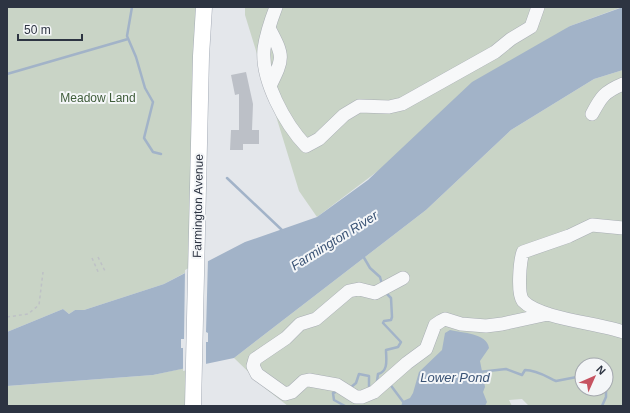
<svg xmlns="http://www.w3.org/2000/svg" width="630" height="413" viewBox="0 0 630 413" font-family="Arial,sans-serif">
<rect width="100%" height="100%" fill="#e4e7eb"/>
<!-- green -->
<path fill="#c9d4c6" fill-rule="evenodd" d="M7,7H204L196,267L164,284L84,310H75L69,314L63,309L7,332Z
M245,7H622L570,26L317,217L299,191L245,15Z
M623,70V406H529L522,399L509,400L512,406H288L266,389L234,358L426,210L511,130L594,79ZM582,365H606V389H582Z
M194,366L193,406H7V386L153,375Z"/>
<!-- water -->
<path fill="#a2b3c8" d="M623,7V70L594,79L511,130L426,210L234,358L153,375L7,386V332L63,309L69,314L75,310H84L164,284L245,242L317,217L368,180L472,82L570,26Z
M450,330C462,333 487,333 489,348L480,361L485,387L483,392L487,402L485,406H401L403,401L410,398L413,393L419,372L442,350L445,333Z"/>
<!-- pier -->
<path fill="#e4e7eb" d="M208,258L206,332L208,333V342H206V366L183,371V348H181V339H184L185,270Z"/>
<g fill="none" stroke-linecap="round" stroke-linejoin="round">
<!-- stream -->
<path stroke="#a2b3c8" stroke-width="2.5" d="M132,7L127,36L136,57L145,88L153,102L144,138L153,152L161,154
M7,74L128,39
M227,178L283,231
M363,256L370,268L380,277L382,284
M479,372L506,369L522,375L525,370C537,370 547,377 556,381L582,376
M377,381L378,374C389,371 386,359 386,350L398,347L401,342L383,323L384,321L391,320L392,317L391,298L385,292
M389,383L404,403
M350,388L356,383L359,374L369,376V387L371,388
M338,391L333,393L334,400L345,406
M602,406L606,397V386"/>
</g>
<!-- building -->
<path fill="#bcc0c7" d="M246,72L253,104L252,130H259V144H243V150H230L231,130H239V94L235,95L231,75Z"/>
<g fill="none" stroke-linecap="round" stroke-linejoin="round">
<defs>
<path id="minor" d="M276,7C271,20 266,35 264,49C261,80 285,124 306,146L319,139L344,115L359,106L389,107L402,104L495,52L511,39L531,27L538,7
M269,28C284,56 284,58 270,86
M592,114C601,97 604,92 623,84
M623,228L592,225L569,236L523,252C520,261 517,293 523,301C540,319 598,323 623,332
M403,278L375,293L359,289L349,291L316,319L300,324L286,338L255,359L253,366L257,374L285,394L292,392L304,381L309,380L337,385L356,397H362L374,392L407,363L426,349L435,325L441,321L445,319L461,324L486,326L502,324L548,314"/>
<path id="major" d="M193,406L201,56L204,7"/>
</defs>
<!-- minor casing -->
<use href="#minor" stroke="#a9aeb5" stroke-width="14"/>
<!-- major casing -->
<use href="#major" stroke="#a4abb6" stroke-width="17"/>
<!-- path -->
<path stroke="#bec1c6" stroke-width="1.5" stroke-dasharray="3 3" stroke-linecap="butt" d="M98,257L105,271
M92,258L99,274
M7,317L28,314L39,305L43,272"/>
<!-- minor -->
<use href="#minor" stroke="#f7f8f9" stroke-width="13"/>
<!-- major -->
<use href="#major" stroke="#fff" stroke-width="16"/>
</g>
<g text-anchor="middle" stroke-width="4" stroke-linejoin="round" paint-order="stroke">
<!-- park labels -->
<g font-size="12" fill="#405d3b" stroke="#f4f6f8">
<text x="98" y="102">Meadow Land</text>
</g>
<!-- street labels -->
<g font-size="12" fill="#2d3442" stroke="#f4f6f8">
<text transform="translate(198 206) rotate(-89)" y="4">Farmington Avenue</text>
</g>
<!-- water labels -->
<g font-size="13" font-style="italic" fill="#395274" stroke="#f4f6f8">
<text transform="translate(334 240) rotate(-32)" y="5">Farmington River</text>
<text x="455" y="382">Lower Pond</text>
</g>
</g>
<!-- border -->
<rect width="630" height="413" fill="none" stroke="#2d3442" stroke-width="16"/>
<!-- north arrow -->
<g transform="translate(594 377) rotate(45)"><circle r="19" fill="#f4f6f8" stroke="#a4a8af"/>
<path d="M0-3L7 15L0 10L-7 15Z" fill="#c65361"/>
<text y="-6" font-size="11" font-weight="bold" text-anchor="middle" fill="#2d3442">N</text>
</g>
<!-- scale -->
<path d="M18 34v6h64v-6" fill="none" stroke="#2d3442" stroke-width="2"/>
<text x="24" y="34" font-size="12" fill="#2d3442" stroke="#f4f6f8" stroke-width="3" paint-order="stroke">50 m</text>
</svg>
